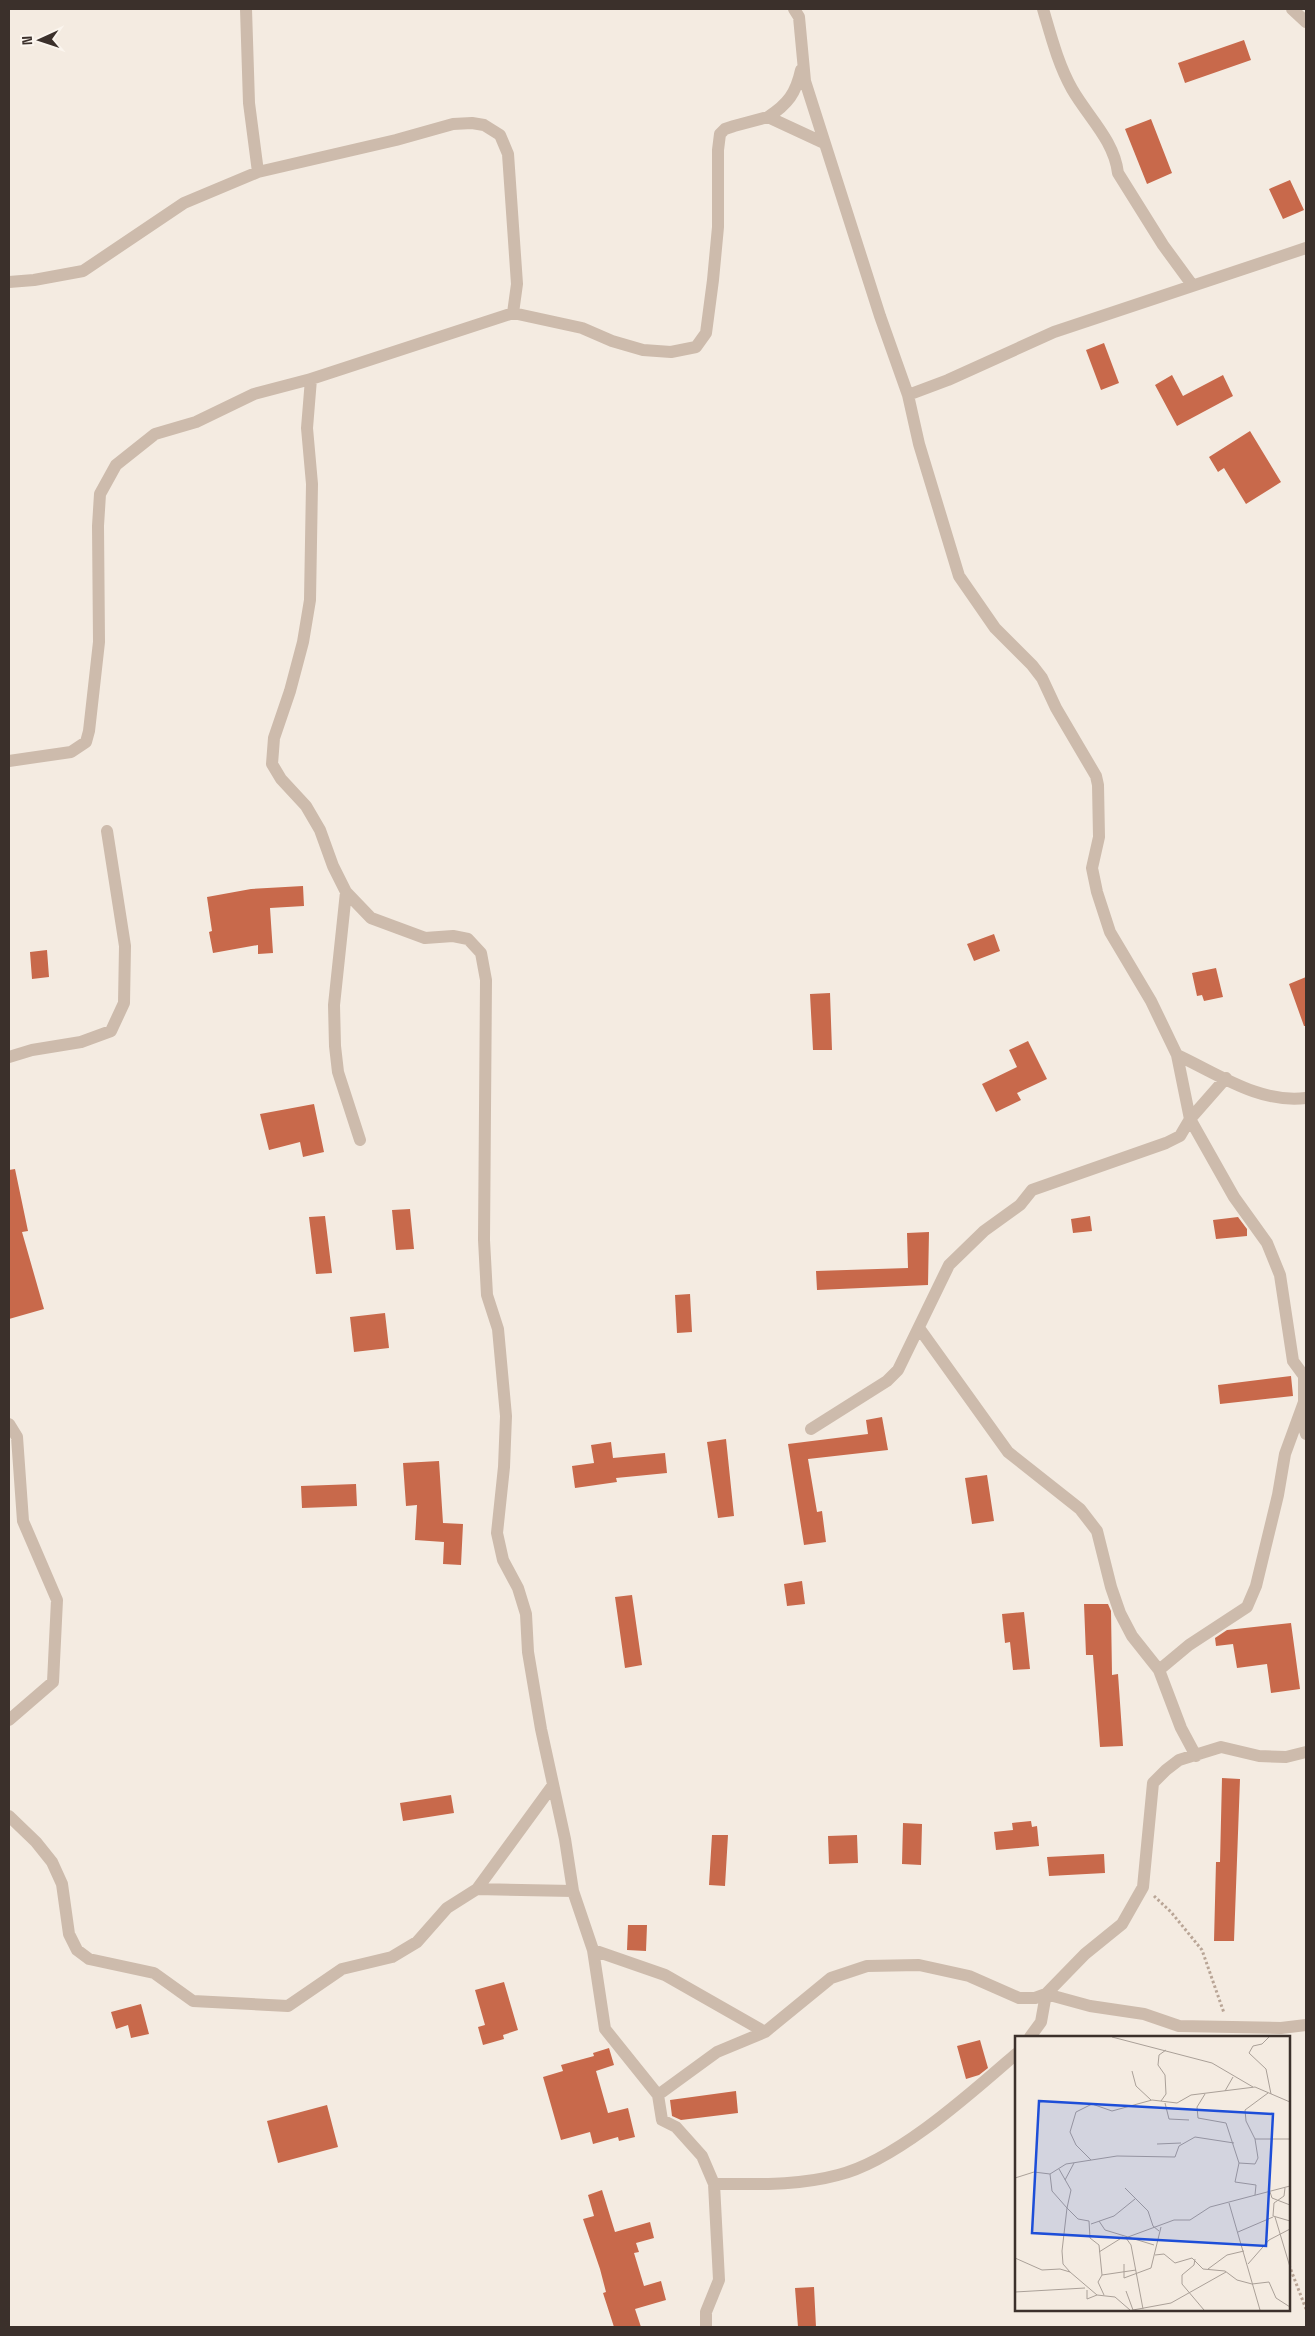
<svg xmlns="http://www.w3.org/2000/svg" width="1315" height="2336" viewBox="0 0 1315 2336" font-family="'Space Grotesk',sans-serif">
<rect width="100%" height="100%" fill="#f4ebe1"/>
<!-- building -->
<path fill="#c8694b" d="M1244,40L1251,60L1185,83L1178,63Z
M1151,119L1172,173L1147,184L1125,129Z
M1290,180L1304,210L1283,219L1269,189Z
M1104,343L1119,383L1101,390L1086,350Z
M1172,375L1183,396L1223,375L1233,396L1177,426L1155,385Z
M1250,431L1281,482L1246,504L1224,468L1218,472L1209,457Z
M303,886L304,906L270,908L273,953L258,954V945L213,953L209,932L212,931L207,897L251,889Z
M994,934L1000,951L974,961L967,944Z
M47,950L49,977L32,979L30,952Z
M1216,968L1223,997L1204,1001L1202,995L1197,996L1192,973Z
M1306,977V1026H1304L1289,984Z
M830,993L832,1050H813L810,994Z
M1028,1041L1047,1079L1017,1093L1021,1100L996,1112L982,1084L1017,1067L1009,1050Z
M314,1104L324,1152L303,1157L300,1142L269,1150L260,1114Z
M15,1169L28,1231L22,1232L44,1309L9,1319V1170Z
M410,1209L414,1249L396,1250L392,1210Z
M325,1216L332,1273L316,1274L309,1217Z
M1090,1216L1092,1231L1073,1233L1071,1219Z
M1238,1217L1247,1229V1236L1216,1239L1213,1220Z
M929,1232L928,1285L817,1290L816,1271L908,1268L907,1233Z
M690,1294L692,1332L677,1333L675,1295Z
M385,1313L389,1348L354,1352L350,1317Z
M1291,1376L1293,1396L1220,1404L1218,1385Z
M882,1417L888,1450L808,1459L817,1512L822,1511L826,1542L804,1545L788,1444L868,1434L866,1420Z
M726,1439L734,1516L718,1518L707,1442Z
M611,1442L613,1458L665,1453L667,1473L616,1478L617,1482L575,1488L572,1466L594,1463L591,1445Z
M439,1461L443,1523L463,1524L461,1565L443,1564L444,1542L415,1540L417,1505L406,1506L403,1463Z
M987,1475L994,1521L972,1524L965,1478Z
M356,1484L357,1506L302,1508L301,1486Z
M802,1581L805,1604L787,1606L784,1584Z
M632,1595L642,1665L625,1668L615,1597Z
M1084,1604H1108L1111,1611L1112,1675L1118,1674L1123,1746L1100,1747L1093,1655H1086Z
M1024,1612L1030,1669L1013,1670L1010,1642L1005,1643L1002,1614Z
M1291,1623L1300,1689L1271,1693L1267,1664L1237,1668L1233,1644L1216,1646L1215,1638L1227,1630Z
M1222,1778L1240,1779L1234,1941H1214L1216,1862H1220Z
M451,1795L454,1813L403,1821L400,1803Z
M1031,1821L1032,1827L1037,1826L1039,1846L996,1850L994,1832L1013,1830L1012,1823Z
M903,1823L922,1824L921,1865L902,1864Z
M712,1835H728L725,1886L709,1885Z
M857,1835L858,1863L829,1864L828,1836Z
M1104,1854L1105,1873L1049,1876L1047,1857Z
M628,1925H647L646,1951L627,1950Z
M504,1982L518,2030L503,2035L504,2039L483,2045L478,2027L485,2025L475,1990Z
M141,2004L149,2034L131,2038L128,2025L116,2029L111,2012Z
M980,2040L988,2068L979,2075L966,2079L957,2046Z
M609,2048L614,2065L596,2071L608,2113L628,2108L635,2137L619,2141L618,2137L593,2144L590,2132L561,2140L543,2077L563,2071L561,2065L594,2056L593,2053Z
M736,2091L738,2113L681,2120L672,2116L670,2100Z
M327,2105L338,2147L278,2163L267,2121Z
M602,2190L615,2232L650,2222L654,2238L636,2243L639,2252L634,2253L644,2286L661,2281L666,2300L635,2309L641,2327H614L603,2293L606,2292L600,2269L583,2219L594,2216L588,2195Z
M814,2287L816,2327H798L795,2288Z"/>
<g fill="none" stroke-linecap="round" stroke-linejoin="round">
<!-- path -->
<path stroke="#b9a596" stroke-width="3" stroke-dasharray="2.5 2.5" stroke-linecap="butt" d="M1154,1896L1171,1912L1202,1950L1224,2013
M1289,2265L1306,2309"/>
<!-- minor -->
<path stroke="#cdbbac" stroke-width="12" d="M246,9L249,103L258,172
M794,9L799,17L805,81L880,316L908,395L919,444L959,576L995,628L1032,665L1042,678L1056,708L1096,776L1098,785L1099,837L1092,868L1097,892L1110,932L1151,1001L1177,1055L1190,1119L1234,1197L1267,1243L1280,1275L1293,1361L1304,1376V1402L1285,1454L1278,1495L1256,1586L1247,1607L1189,1645L1159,1670
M1043,9C1051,36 1058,64 1072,89C1088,117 1114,140 1118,173L1163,245L1193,286
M1292,9L1306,22
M768,117C788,104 796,93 801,70
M9,282L34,280L83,271L184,203L258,172L396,140L453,124L472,123L484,125L500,135L508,154L517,284L513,313L311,379L254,394L196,422L155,434L116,465L100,494L98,526L99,642L89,731L86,742L71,752L9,761
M513,313L582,328L612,341L643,350L671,352L696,347L706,333L713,280L718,227V150L720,134L725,129L734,126L768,117L824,143
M311,379L307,428L312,484L310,600L303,642L290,691L274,738L272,764L281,779L306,806L320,830L333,866L346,892L371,918L425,938L453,936L468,939L481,953L486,980L484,1240L487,1295L498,1329L506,1416L504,1467L497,1533L503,1560L518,1588L526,1614L528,1652L541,1729L565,1839L573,1891L593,1950L605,2029L658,2095L662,2120L676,2127L702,2156L714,2184L719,2280L706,2312V2327
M908,395L948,380L1054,332L1306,248
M346,892L334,1005L335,1046L338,1072L360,1140
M1177,1055C1218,1074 1260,1104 1306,1098
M9,1057L32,1050L81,1042L111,1031L124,1003L125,946L107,831
M919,1328L1008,1452L1080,1509L1097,1531L1111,1587L1120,1613L1132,1636L1159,1670L1181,1728L1196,1756
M1300,1414L1306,1434
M9,1424L17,1437L23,1521L57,1600L53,1682L9,1720
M811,1429L887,1381L898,1370L949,1265L984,1231L1020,1205L1032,1190L1166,1143L1180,1136L1190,1119L1226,1078
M9,1816L36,1842L52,1862L62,1884L69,1934L77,1950L89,1959L154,1973L193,2001L288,2006L342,1969L392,1957L417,1942L447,1908L477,1889L553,1785
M477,1889L573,1891
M593,1950L665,1975L765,2032
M1030,2037L1041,2022L1046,1994L1090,2006L1144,2014L1179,2026L1281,2028L1306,2025
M658,2095L717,2052L765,2032L831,1978L867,1966L919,1965L969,1976L1019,1998H1035L1046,1994L1085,1954L1122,1924L1143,1887L1153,1783L1166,1770L1179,1760L1221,1747L1259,1756L1286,1757L1306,1752
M714,2184C756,2184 797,2186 838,2175C896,2161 971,2093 1016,2054"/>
</g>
<!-- overview -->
<g transform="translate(1015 2036)">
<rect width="275" height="275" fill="#f4ebe1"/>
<path fill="none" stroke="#aaa098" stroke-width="1" d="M97,1L197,27L238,51M254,1L247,8L238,10L234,17L251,33L256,58M117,35L121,50L136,64M210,55L218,41M190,58L182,71L183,82L211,87L224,127L240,128L243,122L240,103L231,85L230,74L253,57M146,65L151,58L150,39L143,29L144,19L151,14M150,67L154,83L174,84M240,103H275M142,108L166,107M76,124L61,109L55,96L61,76L77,68L97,75L137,64L162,67L176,59L240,51L275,66M224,127L220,146L241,149L240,159M44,133L56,154L52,172L63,183L74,185L75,202L84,209L87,239L83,246L89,259M35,138L37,155L52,172L47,215L48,228L55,236M0,142L19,136L35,138L51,128L102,120L160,121L164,110L180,101L219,107M50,144L59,127M110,152L133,175L138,190L144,195M270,152L269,160L259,167L258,180L275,185M255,156L257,162L275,169M214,167L245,274M260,181L275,231M84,185L90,194L113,201L159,184H175L195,171L275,150M76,188L99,180L120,163M223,196L258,181M113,201L139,209M111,202L116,209L128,273M84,216L108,201M140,219L149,218L160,227L177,222L188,233L210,235L222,244L237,248L254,246L261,262L275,271M0,222L27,234L45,233L55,236L82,259M180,223L179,229L167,239V248L189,274M109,228V242L136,232L146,191M233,228L254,204L275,193M193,233L212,219L229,215M87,239L121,234M72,254V263L82,259L100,261L115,274M111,255L118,274M0,256L70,252M118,274L156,267L211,236"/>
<path fill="#1d4ed8" fill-opacity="0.15" stroke="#1d4ed8" stroke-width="2.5" d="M24,65L258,78L251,210L17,197Z"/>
<rect width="275" height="275" fill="none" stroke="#3b302b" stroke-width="2.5"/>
</g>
<!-- border -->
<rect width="1315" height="2336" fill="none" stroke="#3b302b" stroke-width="20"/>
<!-- north arrow -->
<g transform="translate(40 40) rotate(267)" stroke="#fbf5ee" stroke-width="4" paint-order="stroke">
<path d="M0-4L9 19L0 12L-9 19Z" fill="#3b302b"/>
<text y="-8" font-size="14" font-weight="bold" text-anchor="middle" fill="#3b302b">N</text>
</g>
</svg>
